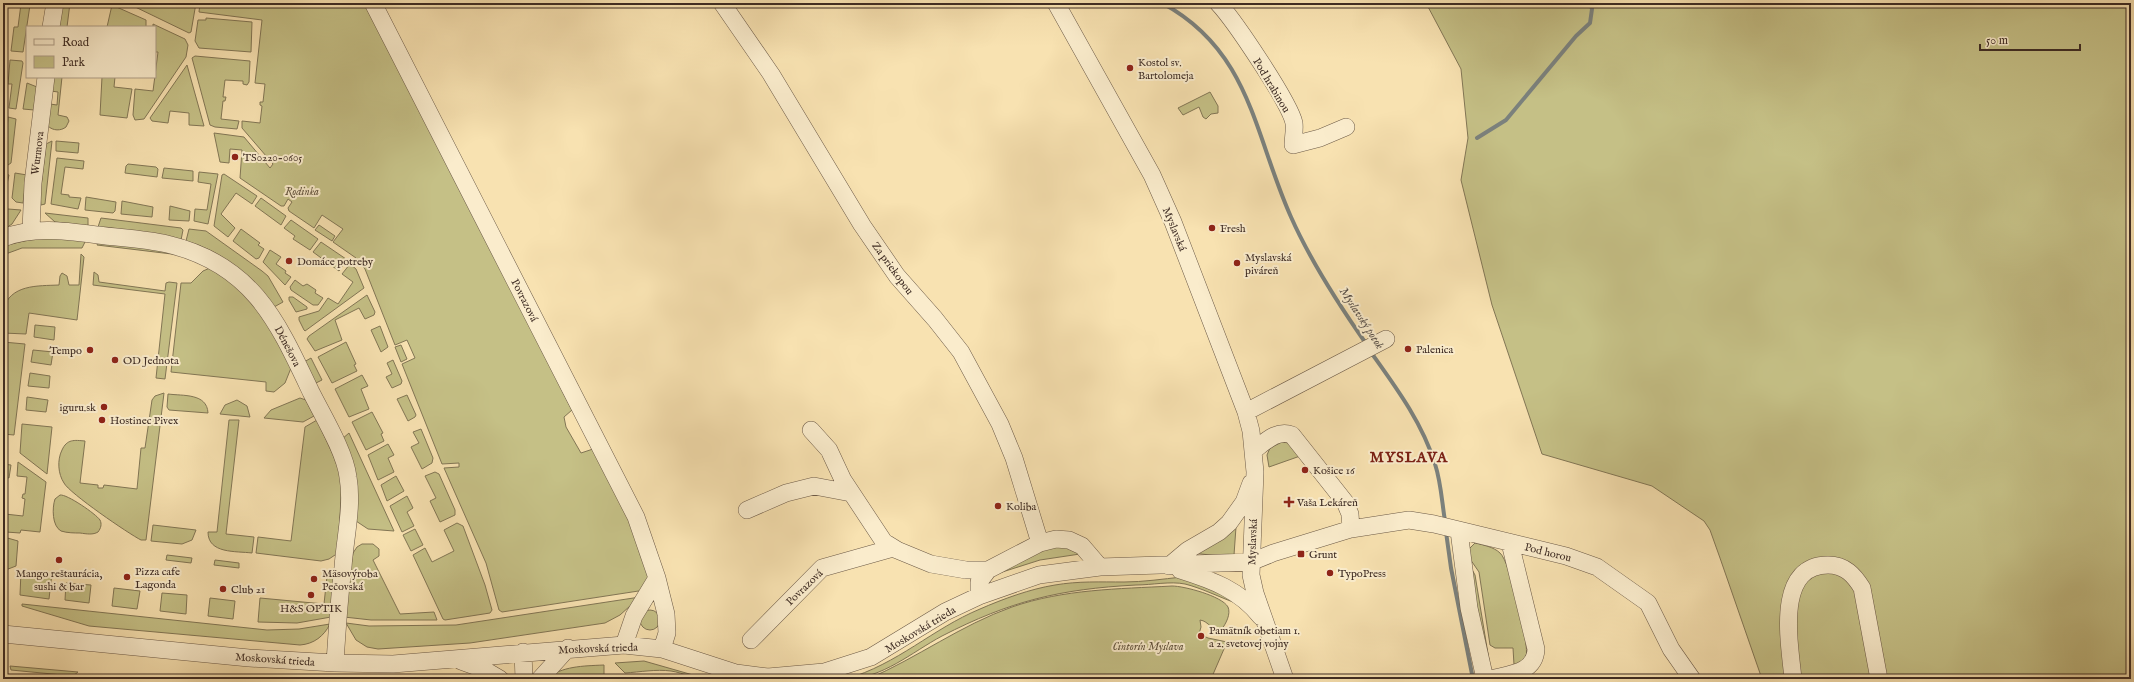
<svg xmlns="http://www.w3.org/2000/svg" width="2134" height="682" viewBox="0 0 2134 682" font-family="'IM FELL English',serif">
<rect width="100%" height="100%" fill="#f8e2b1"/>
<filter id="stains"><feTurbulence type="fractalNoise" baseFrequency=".005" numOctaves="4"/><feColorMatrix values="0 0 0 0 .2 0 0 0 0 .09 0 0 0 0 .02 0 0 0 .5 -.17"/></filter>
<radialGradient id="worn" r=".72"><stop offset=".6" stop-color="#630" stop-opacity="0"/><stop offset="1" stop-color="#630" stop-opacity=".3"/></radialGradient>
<!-- green -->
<path fill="#c5c086" stroke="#827655" d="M63,3H70L67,27H59Z
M127,3H196L191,32L189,33Z
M200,3H366L572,410L564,417L566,427L581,453L593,449L628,519L650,573L645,590L502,612L499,610L486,563L444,468L459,467V463L442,464L402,364L415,358L407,340L395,345L365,269L356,258L333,242L343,229L322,215L314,228L289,211L288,208L292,202L288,199L284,206H281L240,178L242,150L230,149L229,163L220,162L214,133L244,137L270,168L273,164L242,128V121L260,123L262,106L260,105V102H263L265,84L255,83L262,20L199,12Z
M1426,3H2131V679H1762L1720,558L1710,530L1704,521L1652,486L1542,454L1492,305L1461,180L1468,138L1461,69Z
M21,4L30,5L23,52L11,51L14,27H18Z
M112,5L146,20V27H107Z
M206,18L252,22L251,52L199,48L195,41L198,20H206Z
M153,24L185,39L188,45L186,57L144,119L135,120L133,115L135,89L153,91L158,52H155V27H153Z
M195,56L250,61L249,82L247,85L243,84V81L225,80L223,97H226L225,101H223L221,119L239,121L237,129L215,127L210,125L192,58Z
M10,60L22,61L23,63L16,109L9,108L12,84H8Z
M187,65L204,126L189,125V113L170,111L168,123L152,121L150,118Z
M53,77H62L58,115L67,117L69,121L66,127C61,131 53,131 48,126L50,104L57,105L58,92L51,91Z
M102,77H115L114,87L132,89L127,118L100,115Z
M27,83L37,87L34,110L23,109Z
M1210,92L1218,106V113L1211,114L1206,119L1203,117L1199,107L1183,115L1178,108Z
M8,117L16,119L11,163L8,165L3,164V140H6Z
M52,141L45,204L41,205L40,195L46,144Z
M56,141L79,143L78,153L56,151Z
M57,158L84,161L83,169L65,167L61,194L69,195V197L81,198L78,209L51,204Z
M128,164L156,167L158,169L157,177L125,173L126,166Z
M164,168L193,171V181L162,178Z
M199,172L218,174L208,224L194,221L195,209L207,210L211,184L198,182Z
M3,173L9,175L3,202Z
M15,173L27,175L23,203L16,202L12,198Z
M224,174L257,196L252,204L236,193L221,214L235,228L228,237L214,226L222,175Z
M86,197L116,202L115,211L113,213L85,210Z
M261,198L286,216L281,225L255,206Z
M122,201L153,207L152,217L121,214Z
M170,206L190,211L189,221L169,220Z
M8,209L21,210L12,224L3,230V212Z
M45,213L88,218V226L55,222Z
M101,218L181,228L183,230L181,240L98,227Z
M291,220L318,239L310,250L293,239L295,236L284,228Z
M319,225L335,236L332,241L315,230Z
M189,229L206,231L262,271L268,276L283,302L274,307C245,274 230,255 186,241Z
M241,229L260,243L258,245L264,249L259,258L256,259L233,241Z
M44,237L86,240L82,248H22L3,255V246L5,245Z
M98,242L143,247L180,255L97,245Z
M321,242L346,259V261L339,271L313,252Z
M270,250L281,257L276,264L286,271L285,273L291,277L285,285L263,262Z
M81,254L84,257L77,320L29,313L26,334L3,333C3,326 1,317 3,310C10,284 38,286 59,285L60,276L62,273L67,276L69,285H79Z
M350,264L356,269L364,288L305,331L304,330L299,320V317L319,311L328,298L338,304L353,282L342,274Z
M210,268H213L243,292L266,321L291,368L285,383L274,392L266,391V382L171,372L181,283H191L203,271Z
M94,272L98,275L99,282L165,291L166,283L169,282L177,283L165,379L156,378L165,294L93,285Z
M295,280L303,286L307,284L316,290L315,293L323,298L318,305H313L291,290L290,287Z
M367,295L375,312L374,315L365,319L359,308L335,320L342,340L315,351L307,339L309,336Z
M289,297H293L307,307V309L296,312L289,300Z
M35,325L55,327L54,340L34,337Z
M380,326L388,347L381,352L371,330Z
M3,342L25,344L14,435L3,434Z
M346,342L356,364L354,365L357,371L332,383L318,357Z
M401,345L407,359L401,362L395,347Z
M33,350L53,352L51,365L31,362Z
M311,358L322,380L316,383L304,362Z
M393,360L402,381L401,384L392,388L386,377L392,374L387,363Z
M30,373L50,376L49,388L28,386Z
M362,375L368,386L361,389L369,409L349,417L335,389Z
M164,393L146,540H141C129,534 69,493 64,483C58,474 57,460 62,450C67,439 74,440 85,441L80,483L98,485V488H103L104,485L137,489L141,448H145L152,400L155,396Z
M168,394C183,396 207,393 208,413L169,410L167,407Z
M407,395L416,415L415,417L408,421L397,399Z
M27,397L48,400L46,412L26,410Z
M300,398L306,400L314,416L303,422L264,418L271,410Z
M237,400L247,406L250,417L220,414L225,405Z
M372,412L383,433L381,434L384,441L366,450L352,422Z
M229,420H239L226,534L254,537L252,553C236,551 208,554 208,532H217Z
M317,420L334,457L342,479L338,553L329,559L321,561L256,553L258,537L291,541L305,427Z
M22,424L52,427L47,474L20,453Z
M421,429L433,458L432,463L422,469L411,447L419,443L413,432Z
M349,433L394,531L368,529L356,521L342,439Z
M1282,442L1289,443L1303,455L1269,467L1267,455L1270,448Z
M388,444L394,455L388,458L394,472L378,480L368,455Z
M18,462L46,482L40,532L21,530L20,533L6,532L3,529L5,514L23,516L25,499L22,498L23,494H25L27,477L17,476Z
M3,464L11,465L9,478L5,477V475L3,474Z
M435,472L439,474L455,510V515L440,522L430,501L436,498L425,476Z
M396,476L404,491L387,501L381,485Z
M60,495C67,494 96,514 100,520C102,524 101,528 98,532C93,535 87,534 80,533C75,533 67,533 61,531C52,526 52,508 55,499Z
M407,496L413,508L407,512L414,526L402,532L390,506Z
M457,523L463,526L485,585L492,610L490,613L445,620L443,619L413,555L425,548L432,562L454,551L444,530Z
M153,525L196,530L192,540L182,544L151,541Z
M1236,527L1234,555L1229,557L1192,553Z
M415,529L423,545L411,551L403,535Z
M4,537L18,541L16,566L3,571Z
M1475,543C1483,545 1494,547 1500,553C1510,561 1530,645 1526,657C1524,662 1519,663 1514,665L1513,648H1495L1490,645L1479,572L1468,556V550Z
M362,544H373L379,549V556L373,560L400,614L434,612L437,620H371L344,617L345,602L353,553L357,547Z
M1060,544L1080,554L1040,560L996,574L1050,545Z
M167,555L192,558L191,563L166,560Z
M215,560L239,563V568L214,565Z
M1469,564L1475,575L1490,666L1488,664Z
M21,571L52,573L49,599L20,595Z
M324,573L336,575L331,617L297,623L258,622L260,598L324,604L327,576H324Z
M1182,577L1228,594L1233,602C1217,596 1201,588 1185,584C1170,581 1152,585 1136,585C1060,589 1010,601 942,636C912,652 882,679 846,679C898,664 932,629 980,609C1003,599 1030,589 1055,585C1078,581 1101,582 1124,582C1143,582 1163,579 1182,577Z
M66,583L91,585L89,603L65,600Z
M1172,586C1184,586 1222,596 1228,607C1231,614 1226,624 1221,630C1212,632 1209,621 1200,620L1201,627L1199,634L1208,638L1227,642L1211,679H868C917,658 961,625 1012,607C1064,589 1118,589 1172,586Z
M114,588L140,591L137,609L112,606Z
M162,593L187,595L186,614L160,611Z
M640,597L620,615L605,623L470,643L378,649L367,647L356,640L346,623L369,626L456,625Z
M210,598L235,601L233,619L208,616Z
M22,604L267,630L299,629L330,624C324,636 314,644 300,645L89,626L22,606Z
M640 620a10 10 0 1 1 20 0a10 10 0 1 1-20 0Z
M644,661L707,679C694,679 684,673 671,671C656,669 640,672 625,673L615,663Z
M604,665V677L588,679H545C563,666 582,666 604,665Z
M10,666L78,672L73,676L11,670Z
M246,677L384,679H178Z"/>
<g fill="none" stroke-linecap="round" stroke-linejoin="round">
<!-- stream -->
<path stroke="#7b817d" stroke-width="4" d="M1162,3C1251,51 1254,135 1291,217C1311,262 1339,305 1367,345
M1477,138L1506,120L1576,36L1590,23L1592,9L1590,3
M1370,351C1395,386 1422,422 1435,464C1441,482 1442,503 1445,521
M1446,532L1451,568L1473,679"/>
<defs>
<path id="minor" d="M373,3L636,517L657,578L666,614L667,633L662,649
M722,3L771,74L862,225L897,276L935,319L961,352L1000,424L1014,458L1040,543
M1056,3L1152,175L1173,222L1246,412L1251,431L1255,472L1251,575L1255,593L1285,679
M1218,3C1234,20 1290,103 1294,123C1295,130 1293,138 1293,145L1320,138L1346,127
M51,27L55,3
M31,230L33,183L46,77
M3,238C33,226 67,231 98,235C121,238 145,239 167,244C252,264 277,320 311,392C323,416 345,452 348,477C353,506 345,538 343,567C339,599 337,631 335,663
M1246,412L1386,339
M811,430L829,450L843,480L884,542L897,550L931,564L966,570H988
M1253,451C1265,442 1277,429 1292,435L1345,502L1350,514L1351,529
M747,510L786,493L814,486L851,493
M1459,531L1469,608L1485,679
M1169,566L1188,550L1219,532L1229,523L1244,502L1251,483
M1180,570C1212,580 1240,590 1261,617
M979,596V582L988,570L1040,543L1056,539L1069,540L1082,546L1100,567
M3,634L249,658L335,663L393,664L624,645L662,649L736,673L768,677L824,672L871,657L945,612L979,596L1039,575L1100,567L1251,562L1273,553L1351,529L1409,520L1434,524L1566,556L1597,567L1648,603L1671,649L1692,679
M751,640L822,568L893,548
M624,645L634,616L657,578
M523,652L524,679
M461,661L483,669L500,679
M540,679L568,648
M1491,679C1510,674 1535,673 1536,649L1510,543
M1793,679C1790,645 1774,565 1828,565C1845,565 1854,575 1862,588L1879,679"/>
</defs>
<!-- minor casing -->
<use href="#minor" stroke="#6c5a47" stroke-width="18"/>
<!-- minor -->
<use href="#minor" stroke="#faeccc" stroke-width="17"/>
</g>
<!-- markers -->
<g fill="#8f2418" stroke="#faeccc" stroke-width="1.5">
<circle cx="1130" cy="68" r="4"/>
<circle cx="235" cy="157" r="4"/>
<circle cx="1212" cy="228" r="4"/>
<circle cx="289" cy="261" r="4"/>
<circle cx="1237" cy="263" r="4"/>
<circle cx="1408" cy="349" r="4"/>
<circle cx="90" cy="350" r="4"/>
<circle cx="115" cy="360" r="4"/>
<circle cx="104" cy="407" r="4"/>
<circle cx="102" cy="420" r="4"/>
<circle cx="1305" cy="470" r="4"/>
<path d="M1287 496h4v4h4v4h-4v4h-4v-4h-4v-4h4z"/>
<circle cx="998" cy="506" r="4"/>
<rect x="1297" y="550" width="8" height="8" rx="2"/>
<circle cx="59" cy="560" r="4"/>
<circle cx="1330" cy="573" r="4"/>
<circle cx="127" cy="577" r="4"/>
<circle cx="314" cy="579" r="4"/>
<circle cx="223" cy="589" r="4"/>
<circle cx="311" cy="595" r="4"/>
<circle cx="1201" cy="636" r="4"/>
</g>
<g text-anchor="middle" stroke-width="4" stroke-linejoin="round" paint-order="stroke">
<!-- poi labels -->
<g font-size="11" fill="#3e2c24" stroke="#faeccc" text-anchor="start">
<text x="1138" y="66">Kostol sv.<tspan x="1138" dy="13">Bartolomeja</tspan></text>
<text x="243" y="161">TS0220-0605</text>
<text x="1220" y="232">Fresh</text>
<text x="1245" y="261">Myslavská<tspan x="1245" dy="13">piváreň</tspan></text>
<text x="297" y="265">Domáce potreby</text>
<text x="1416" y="353">Palenica</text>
<text x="82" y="354" text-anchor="end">Tempo</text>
<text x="123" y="364">OD Jednota</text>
<text x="96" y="411" text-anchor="end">iguru.sk</text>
<text x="110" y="424">Hostinec Pivex</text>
<text x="1313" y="474">Košice 16</text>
<text x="1297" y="506">Vaša Lekáreň</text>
<text x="1006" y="510">Koliba</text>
<text x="1309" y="558">Grunt</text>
<text x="135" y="575">Pizza cafe<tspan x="135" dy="13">Lagonda</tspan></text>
<text x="59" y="577" text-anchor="middle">Mango reštaurácia,<tspan x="59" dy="13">sushi &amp; bar</tspan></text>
<text x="322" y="577">Mäsovýroba<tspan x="322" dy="13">Pečovská</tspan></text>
<text x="1338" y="577">TypoPress</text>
<text x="231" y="593">Club 21</text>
<text x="311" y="612" text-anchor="middle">H&amp;S OPTIK</text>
<text x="1209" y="634">Pamätník obetiam 1.<tspan x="1209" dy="13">a 2. svetovej vojny</tspan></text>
</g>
<!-- street labels -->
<g font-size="11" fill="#3e2c24" stroke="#faeccc">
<text transform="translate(1272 85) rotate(59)" y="4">Pod hrabinou</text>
<text transform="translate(37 153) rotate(-83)" y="4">Wurmova</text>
<text transform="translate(1175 229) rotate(68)" y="4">Myslavská</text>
<text transform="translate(893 268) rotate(54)" y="4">Za priekopou</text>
<text transform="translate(525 300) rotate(63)" y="4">Povrazová</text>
<text transform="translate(288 346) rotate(62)" y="4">Dénešova</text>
<text transform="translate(1252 542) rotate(-88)" y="4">Myslavská</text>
<text transform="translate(1548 552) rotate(14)" y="4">Pod horou</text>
<text transform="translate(804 587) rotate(-44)" y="4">Povrazová</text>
<text transform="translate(920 629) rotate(-31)" y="4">Moskovská trieda</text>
<text transform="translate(598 648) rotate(-2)" y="4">Moskovská trieda</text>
<text transform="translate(275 659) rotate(4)" y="4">Moskovská trieda</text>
</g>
<!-- park labels -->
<g font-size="11" font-style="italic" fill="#60513c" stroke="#faeccc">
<text x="302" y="195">Rodinka</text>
<text x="1148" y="650">Cintorín Myslava</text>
</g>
<!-- water labels -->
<g font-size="12" font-style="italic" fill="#585049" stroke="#faeccc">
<text transform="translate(1362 318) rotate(57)" y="4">Myslavský potok</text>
</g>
<!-- district labels -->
<g font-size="15" font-weight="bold" letter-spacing="1" fill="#7a1f14" stroke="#faeccc">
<text x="1409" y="462">MYSLAVA</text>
</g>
</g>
<!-- margin -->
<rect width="2134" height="682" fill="none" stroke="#f8e2b1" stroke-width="16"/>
<rect x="4" y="4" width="2126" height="674" fill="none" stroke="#3e2c24" stroke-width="2"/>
<rect x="8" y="8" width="2118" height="666" fill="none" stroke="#3e2c24"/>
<!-- legend -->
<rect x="26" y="26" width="130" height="52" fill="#faeccc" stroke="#af9f89"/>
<rect x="34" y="39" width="20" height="6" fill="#faeccc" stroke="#af9f89"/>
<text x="62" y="46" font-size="12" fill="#3e2c24">Road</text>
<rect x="34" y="56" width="20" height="12" fill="#c5c086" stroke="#af9f89"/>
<text x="62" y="66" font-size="12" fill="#3e2c24">Park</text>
<!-- scale -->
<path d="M1980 44v6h100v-6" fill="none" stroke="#3e2c24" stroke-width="2"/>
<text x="1986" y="44" font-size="12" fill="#3e2c24" stroke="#faeccc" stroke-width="3" paint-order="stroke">50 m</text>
<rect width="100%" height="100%" filter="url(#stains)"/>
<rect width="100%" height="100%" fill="url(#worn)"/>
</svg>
